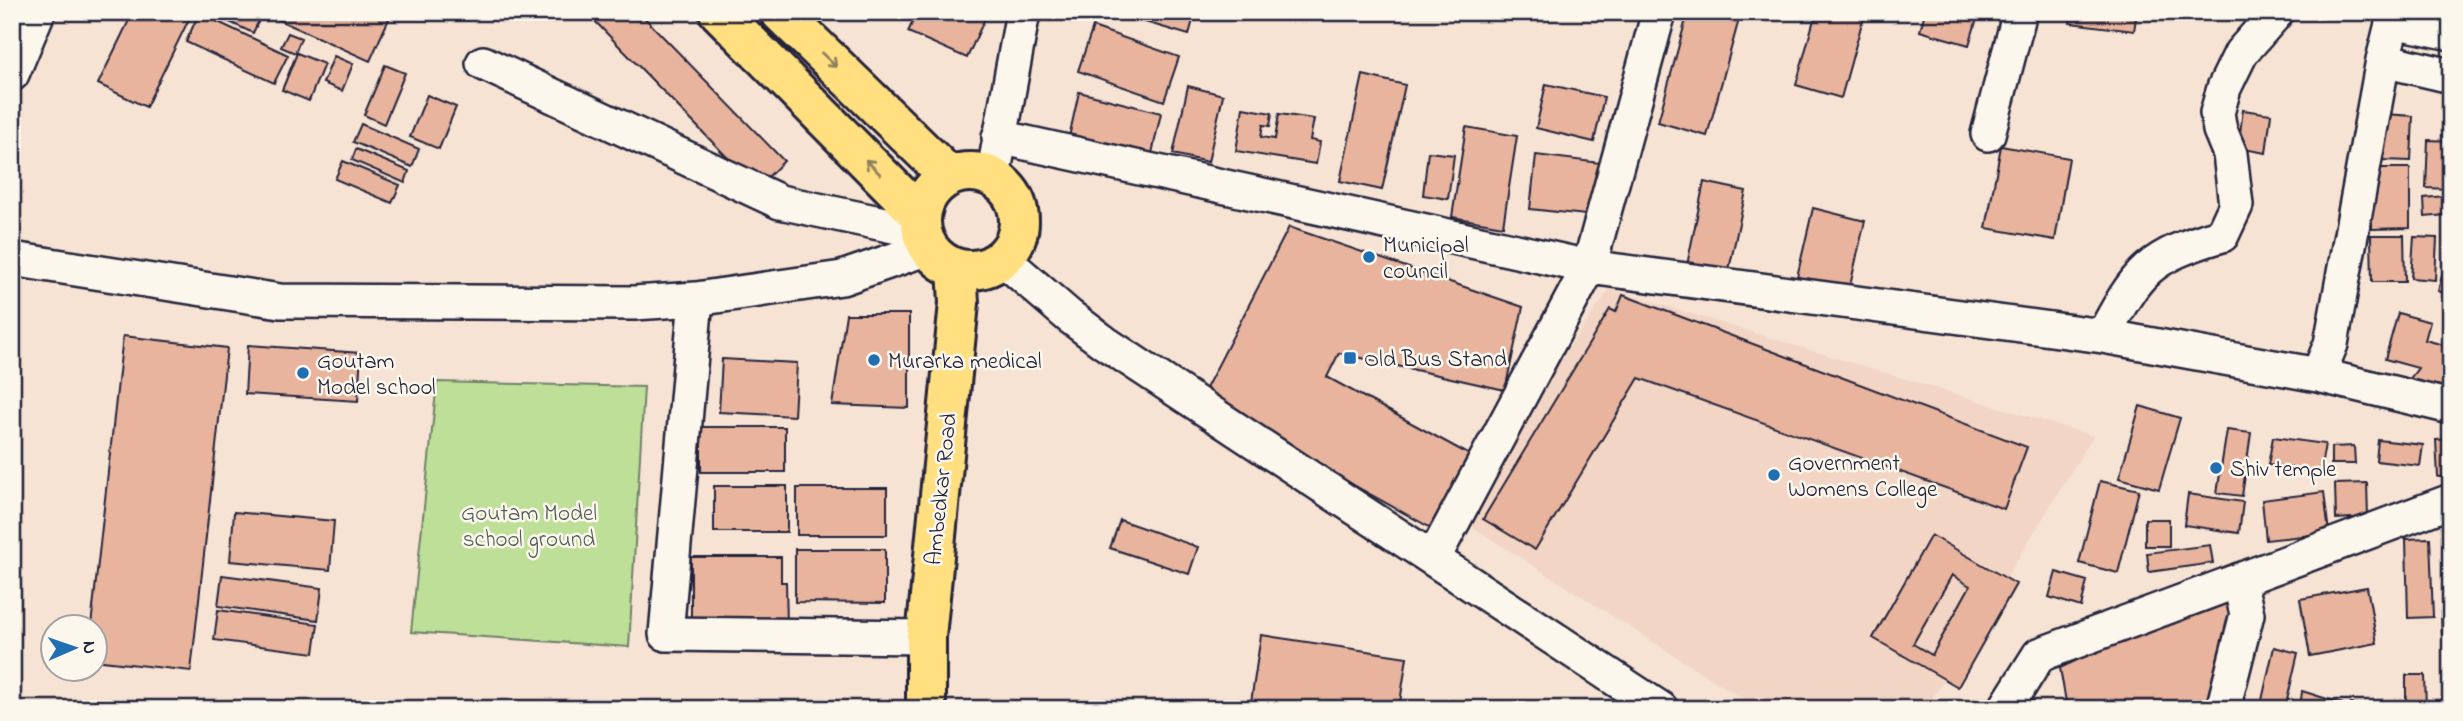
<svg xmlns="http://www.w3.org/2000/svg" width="2463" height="721" viewBox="0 0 2463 721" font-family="'Indie Flower',sans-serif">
<rect width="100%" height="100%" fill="#f6e3d4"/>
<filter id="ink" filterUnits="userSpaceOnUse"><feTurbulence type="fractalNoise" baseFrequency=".0143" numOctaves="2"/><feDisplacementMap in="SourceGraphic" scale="14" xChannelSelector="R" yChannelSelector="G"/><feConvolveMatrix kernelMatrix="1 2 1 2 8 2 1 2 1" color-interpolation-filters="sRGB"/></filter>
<g filter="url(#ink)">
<!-- built -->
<path fill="#f2d5c4" d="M1610,289L2093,436L1926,709H1759L1452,514Z"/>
<!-- green -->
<path fill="#bedf98" stroke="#70806a" stroke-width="2" d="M437,382L644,387L629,647L411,632Z"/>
<!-- building -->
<path fill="#e9b49d" stroke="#22223b" stroke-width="2" fill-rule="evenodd" d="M133,12H185L191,15L146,107L98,84Z
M208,12H253L261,16L253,33Z
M261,12H392L370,61Z
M586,12H639L784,161L757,188Z
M917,12H977L986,16L967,58L908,32Z
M1111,12H1195L1189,35Z
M1238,12H1254L1253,19L1237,15Z
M1688,12H1741L1707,136L1658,122Z
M1816,12H1865L1841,98L1796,85Z
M1925,12H1979L1969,45L1920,31Z
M2072,12H2137L2134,31L2070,23Z
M199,13L288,55L274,83L186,42Z
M1093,27L1179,57L1164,101L1078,71Z
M288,33L301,38L295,53L281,47Z
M297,53L324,64L309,101L282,90Z
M334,56L353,64L342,91L323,83Z
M385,65L405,73L384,124L364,115Z
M1363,75L1405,85L1382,190L1340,181Z
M1546,84L1604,97L1594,142L1536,128Z
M1188,86L1223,95L1208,162L1173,154Z
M1079,92L1161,113L1151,158L1069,137Z
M427,95L456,107L439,149L410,137Z
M2444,107H2451V137H2444Z
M1243,108L1272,113L1270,126L1263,125L1261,137L1275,139L1279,114L1314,119L1310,140L1320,142L1316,164L1236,151Z
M2243,110L2271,114L2266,153L2238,148Z
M2385,114L2413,116L2411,161L2383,160Z
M361,124L419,149L412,167L353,142Z
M1466,127L1517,136L1503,226L1452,217Z
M2428,140L2451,141L2450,189L2426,188Z
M2001,146L2069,158L2055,240L1986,228Z
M356,149L409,171L405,183L352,160Z
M1428,152L1454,155L1448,199L1423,195Z
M1536,155L1601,163L1595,216L1530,209Z
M343,161L400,185L392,203L335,179Z
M2372,168H2410V228L2372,229Z
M1704,182L1746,191L1727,279L1686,270Z
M2445,196L2446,215L2425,217L2424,198Z
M1813,208L1865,221L1849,290L1797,277Z
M1289,227L1523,307L1505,390L1339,353L1327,377L1470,455L1431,528L1200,400Z
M2371,235H2404L2405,282H2372Z
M2414,237L2437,238L2435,280L2411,278Z
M2444,268L2451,270V295L2438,291Z
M1623,295L2027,447L2004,509L1639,378L1535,550L1483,519L1610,309L1616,312Z
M2398,313L2430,322L2425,340L2444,345L2451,328V388L2409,380L2418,368L2385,359Z
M846,314H909V408L832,405Z
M123,336L227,348L191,671L94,660V626H91Z
M248,345L361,353L358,401L245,394Z
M722,359L797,363L794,416L719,412Z
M2140,406L2180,418L2159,489L2119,478Z
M701,427H785V472H701Z
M2227,430L2251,433L2242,496L2217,493Z
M2273,437L2325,444L2320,472L2268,465Z
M2451,439V476L2438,477L2436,440Z
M2378,440L2423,445L2420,466L2376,461Z
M2354,446L2355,464H2331V447Z
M2100,481L2139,490L2118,573L2079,563Z
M2367,483L2368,517L2336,519L2335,484Z
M714,486H787V532H714Z
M797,488H887V535H797Z
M2324,492L2329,533L2266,540L2262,500Z
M2188,494L2243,502L2239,533L2184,525Z
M234,512L334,521L330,570L230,561Z
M2145,519H2169V546H2145Z
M1120,520L1198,547L1189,574L1110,548Z
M1931,535L2016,584L1958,687L1873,638ZM1952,575L1970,586L1932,655L1913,644Z
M2430,538L2433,617L2408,618L2406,539Z
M2210,545L2213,563L2149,572L2147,553Z
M795,549H885V603L795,602Z
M691,557H781V582H786L787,626L691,625Z
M2056,572L2087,581L2081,607L2049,597Z
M222,575L322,588L318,620L218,606Z
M2367,587L2377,643L2310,656L2300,599Z
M2214,596L2236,607L2209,709L2067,708L2060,668Z
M218,610L318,624L314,653L214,640Z
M2451,611V634H2442L2441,612Z
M1261,635L1407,657L1399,709H1250Z
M2274,647L2298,653L2285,709H2260Z
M2406,675H2425L2426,709H2406Z
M2302,691L2343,704V709H2300Z
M2350,704L2392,706V709H2350Z"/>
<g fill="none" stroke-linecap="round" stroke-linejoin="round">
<defs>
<path id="minor" d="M2393,21L2451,33
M2383,60L2451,76
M483,63L780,202L922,232
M12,74L38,12
M1988,134L2020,12
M999,137L1589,267L2103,336L2318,375L2451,407
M993,177L1023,12
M1002,258L1069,316L1105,343L1661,709
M12,259L280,301L634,303L696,299L842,278L928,248
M696,299L666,634L926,637
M2103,336C2138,270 2148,257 2222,235L2236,205L2230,154L2220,130L2217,113L2224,88L2241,53L2277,12
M2318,375L2331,344L2383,60L2395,12
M1433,559L1589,267L1659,12
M2005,709L2039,655L2451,501
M2223,709L2247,614L2239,580"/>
<path id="primary" d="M719,12L921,216
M780,12L949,176
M921 221a49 49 0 1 1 98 0a49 49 0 1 1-98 0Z
M926,709V637L959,303L957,269"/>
</defs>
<!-- minor casing -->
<use href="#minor" stroke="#22223b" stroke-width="38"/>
<!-- primary casing -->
<use href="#primary" stroke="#22223b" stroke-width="44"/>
<!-- minor -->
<use href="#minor" stroke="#fbf7ec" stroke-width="33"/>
<!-- primary -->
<use href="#primary" stroke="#ffdf80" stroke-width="38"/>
</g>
<!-- one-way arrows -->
<defs><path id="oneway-shaft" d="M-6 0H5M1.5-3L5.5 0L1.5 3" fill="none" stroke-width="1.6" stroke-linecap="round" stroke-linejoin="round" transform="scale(1.75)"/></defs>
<g stroke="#90805e">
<use href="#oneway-shaft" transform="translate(829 60) rotate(44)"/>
<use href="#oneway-shaft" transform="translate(873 167) rotate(-135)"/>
</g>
</g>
<!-- markers -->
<g fill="#1f6fb2" stroke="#fbf7ec" stroke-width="2.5">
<circle cx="1369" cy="257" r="7"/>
<rect x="1343" y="351" width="14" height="14" rx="3.5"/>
<circle cx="874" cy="360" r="7"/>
<circle cx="303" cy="373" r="7"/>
<circle cx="2216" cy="468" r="7"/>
<circle cx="1774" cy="475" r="7"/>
</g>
<g text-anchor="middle" stroke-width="5" stroke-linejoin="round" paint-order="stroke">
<!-- poi labels -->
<g font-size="23" fill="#22223b" stroke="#fbf7ec" text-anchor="start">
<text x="1383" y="252">Municipal<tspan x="1383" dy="26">council</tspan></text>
<text x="1364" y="366">Old Bus Stand</text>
<text x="317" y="368">Goutam<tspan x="317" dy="26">Model school</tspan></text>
<text x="888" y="368">Murarka medical</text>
<text x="1788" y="470">Government<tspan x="1788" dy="26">Womens College</tspan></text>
<text x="2230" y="476">Shiv temple</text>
</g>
<!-- street labels -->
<g font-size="23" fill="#22223b" stroke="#fbf7ec">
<text transform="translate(940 489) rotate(-84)" y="8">Ambedkar Road</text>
</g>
<!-- park labels -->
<g font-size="23" fill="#515b57" stroke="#fbf7ec">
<text x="529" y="520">Goutam Model<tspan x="529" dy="26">school ground</tspan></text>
</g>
</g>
<!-- margin -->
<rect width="2463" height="721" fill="none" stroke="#fbf7ec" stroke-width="42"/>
<rect x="21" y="21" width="2421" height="679" fill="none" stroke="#22223b" stroke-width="2.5" filter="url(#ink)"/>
<!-- north arrow -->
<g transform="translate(74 648) rotate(88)"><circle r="33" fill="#fbf7ec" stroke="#a4a2a5" stroke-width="2"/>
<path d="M0-5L12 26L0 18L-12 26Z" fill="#1f6fb2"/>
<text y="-10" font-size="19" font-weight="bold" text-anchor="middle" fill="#22223b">N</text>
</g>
</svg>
